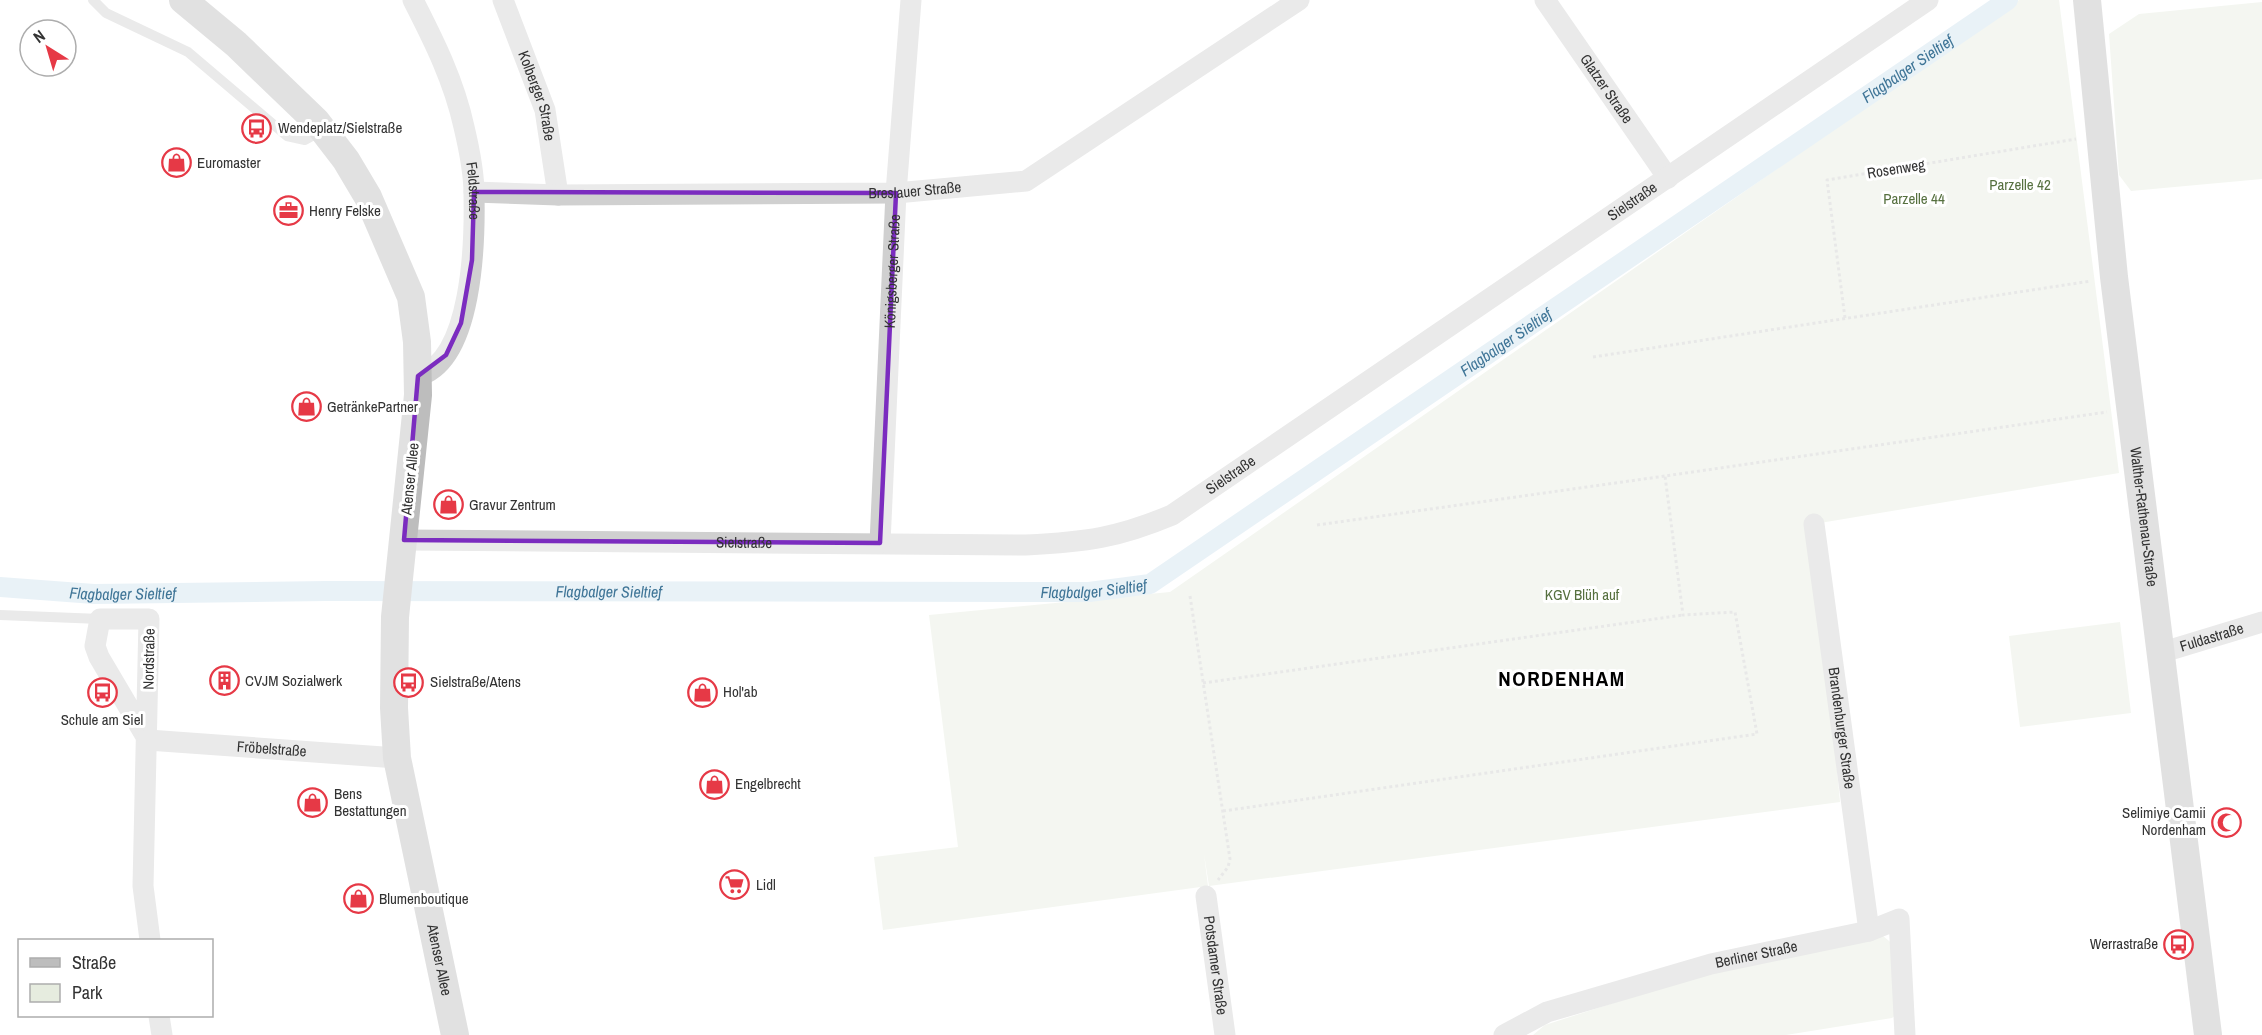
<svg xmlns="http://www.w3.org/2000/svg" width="2262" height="1035" viewBox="0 0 2262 1035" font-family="'Archivo Narrow',sans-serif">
<rect width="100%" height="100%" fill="#fff"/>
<!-- green -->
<path fill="#e6ecdf" d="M2019,0H2059L2119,473L1814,524L1840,802L1209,886L1204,854L1208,886L883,930L874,857L958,847L929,615L1170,592Z
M2262,2V179L2131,191L2119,175L2109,34L2139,14Z
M2120,622L2131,713L2020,727L2009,636Z
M1883,936L1894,945L1900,1012L1892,1018L1786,1035H1533L1545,1025L1710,972Z"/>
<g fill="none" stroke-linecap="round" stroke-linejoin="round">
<!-- canal -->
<path stroke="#cfe2ee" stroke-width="20" id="s1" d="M0,587L94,594L326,591L1089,592L1150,584L2008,0"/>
<!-- path -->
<path stroke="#cdcdcd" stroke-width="3" stroke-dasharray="3 3" stroke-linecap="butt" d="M1845,318L1827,180L2076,139
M1593,357L2091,281
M1317,525L1665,476
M1190,596L1230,859L1228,867L1218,880
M1203,683L1683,615
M1223,811L1757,734L1735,612L1683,615L1665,476L2107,412"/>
<!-- lane -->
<path stroke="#d0d0d0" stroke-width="10" d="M93,0L106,13L188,52L287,136L305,140L323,130
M0,615L100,619"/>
<!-- street -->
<g stroke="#d0d0d0" stroke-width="21">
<path id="s2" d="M413,0C434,41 454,81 464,127C469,148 474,173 474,194C475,241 473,361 418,376"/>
<path id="s3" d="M503,0L545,110L558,195"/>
<path id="s4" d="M1545,0L1668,178"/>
<path id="s5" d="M474,192L558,195L896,193L1026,181L1299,0"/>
<path id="s6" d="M1814,524L1869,931"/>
<path id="s7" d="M404,540L1026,545C1086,542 1117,538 1172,515L1928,0"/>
<path id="s8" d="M880,543L896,193L911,0"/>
<path id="s9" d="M2160,653L2262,622"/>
<path d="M148,740L99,657L95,646L100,619H149L143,886L150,940"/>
<path id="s10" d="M148,740L397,758"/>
<path id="s11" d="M1206,896L1225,1035"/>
<path d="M159,1016L162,1035"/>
<path id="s12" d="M1504,1035L1547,1012L1711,964L1869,931L1899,919L1905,1035"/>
</g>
<!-- secondary -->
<g stroke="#bdbdbd" stroke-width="28">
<path id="s13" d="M183,0L236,44L316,121L346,160L368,197L411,297L417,342L418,395L395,617L394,708L397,758L455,1035"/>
<path id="s14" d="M2087,0L2114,277L2208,1035"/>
</g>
</g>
<!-- marked area -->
<path d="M0 0H2262V1035H0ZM474,192L896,193L880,543L404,540L418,376L446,355L461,323L472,260Z" fill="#fff" fill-opacity=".55" fill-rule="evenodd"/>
<path fill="none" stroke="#7b2cbf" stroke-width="4.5" stroke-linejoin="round" d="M474,192L896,193L880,543L404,540L418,376L446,355L461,323L472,260Z"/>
<!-- icons -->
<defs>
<symbol id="bus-ring" viewBox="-11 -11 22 22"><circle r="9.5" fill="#fff" stroke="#e63946" stroke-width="1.5"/><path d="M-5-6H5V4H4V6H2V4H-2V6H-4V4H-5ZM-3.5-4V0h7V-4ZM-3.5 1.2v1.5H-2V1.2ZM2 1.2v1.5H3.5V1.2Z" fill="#e63946"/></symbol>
<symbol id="shop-ring" viewBox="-11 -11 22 22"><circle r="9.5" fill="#fff" stroke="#e63946" stroke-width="1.5"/><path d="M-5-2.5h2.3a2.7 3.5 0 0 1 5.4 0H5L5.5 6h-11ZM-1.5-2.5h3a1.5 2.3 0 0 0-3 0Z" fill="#e63946"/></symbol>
<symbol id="office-ring" viewBox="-11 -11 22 22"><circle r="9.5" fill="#fff" stroke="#e63946" stroke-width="1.5"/><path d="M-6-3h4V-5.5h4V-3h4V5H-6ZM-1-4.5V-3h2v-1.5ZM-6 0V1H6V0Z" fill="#e63946"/></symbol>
<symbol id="building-ring" viewBox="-11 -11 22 22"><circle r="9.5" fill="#fff" stroke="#e63946" stroke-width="1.5"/><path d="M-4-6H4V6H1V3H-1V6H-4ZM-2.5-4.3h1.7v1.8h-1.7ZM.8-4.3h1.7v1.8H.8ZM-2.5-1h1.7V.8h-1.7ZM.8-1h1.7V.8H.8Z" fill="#e63946"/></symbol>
<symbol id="mosque-ring" viewBox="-11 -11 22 22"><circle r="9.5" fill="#fff" stroke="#e63946" stroke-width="1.5"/><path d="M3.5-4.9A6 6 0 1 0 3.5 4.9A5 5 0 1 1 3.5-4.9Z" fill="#e63946"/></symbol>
<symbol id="supermarket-ring" viewBox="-11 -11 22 22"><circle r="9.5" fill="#fff" stroke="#e63946" stroke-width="1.5"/><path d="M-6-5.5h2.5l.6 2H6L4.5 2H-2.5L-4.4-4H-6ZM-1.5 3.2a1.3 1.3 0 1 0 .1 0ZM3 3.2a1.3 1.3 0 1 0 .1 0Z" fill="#e63946"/></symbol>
</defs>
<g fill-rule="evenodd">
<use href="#bus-ring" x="240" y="112" width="33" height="33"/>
<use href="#shop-ring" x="160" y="146" width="33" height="33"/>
<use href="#office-ring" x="272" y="194" width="33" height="33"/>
<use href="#shop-ring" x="290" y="390" width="33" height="33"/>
<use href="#shop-ring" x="432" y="488" width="33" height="33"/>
<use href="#building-ring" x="208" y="664" width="33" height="33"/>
<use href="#bus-ring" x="392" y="666" width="33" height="33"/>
<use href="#shop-ring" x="686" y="676" width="33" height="33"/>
<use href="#bus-ring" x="86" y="676" width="33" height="33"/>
<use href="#shop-ring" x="698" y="768" width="33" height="33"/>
<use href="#shop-ring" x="296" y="786" width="33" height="33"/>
<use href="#mosque-ring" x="2210" y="806" width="33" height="33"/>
<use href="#supermarket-ring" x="718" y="868" width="33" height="33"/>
<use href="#shop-ring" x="342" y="882" width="33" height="33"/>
<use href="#bus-ring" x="2162" y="928" width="33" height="33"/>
</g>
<g text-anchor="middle" stroke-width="6" stroke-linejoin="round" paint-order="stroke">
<!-- street labels -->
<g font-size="15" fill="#333" stroke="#fff">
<text dy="5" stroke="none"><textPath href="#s4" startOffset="108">Glatzer Straße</textPath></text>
<text dy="5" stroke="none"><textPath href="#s3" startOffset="102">Kolberger Straße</textPath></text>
<text transform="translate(1896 169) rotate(-9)" y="5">Rosenweg</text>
<text dy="5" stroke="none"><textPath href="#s5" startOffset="441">Breslauer Straße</textPath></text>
<text dy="5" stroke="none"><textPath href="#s2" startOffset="202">Feldstraße</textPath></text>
<text dy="5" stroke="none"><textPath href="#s7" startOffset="1329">Sielstraße</textPath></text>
<text dy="5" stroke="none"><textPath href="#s8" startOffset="272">Königsberger Straße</textPath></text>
<text dy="5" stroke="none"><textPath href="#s7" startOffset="843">Sielstraße</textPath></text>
<text transform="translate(410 479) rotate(-84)" y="5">Atenser Allee</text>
<text dy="5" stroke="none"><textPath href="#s14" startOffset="520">Walther-Rathenau-Straße</textPath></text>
<text dy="5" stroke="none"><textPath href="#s7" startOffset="340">Sielstraße</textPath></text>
<text dy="5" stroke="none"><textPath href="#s9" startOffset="54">Fuldastraße</textPath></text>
<text transform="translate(149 659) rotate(-89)" y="5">Nordstraße</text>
<text dy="5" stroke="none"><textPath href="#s6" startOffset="206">Brandenburger Straße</textPath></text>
<text dy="5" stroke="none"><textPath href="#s10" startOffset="124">Fröbelstraße</textPath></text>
<text dy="5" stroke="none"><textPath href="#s12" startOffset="266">Berliner Straße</textPath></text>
<text dy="5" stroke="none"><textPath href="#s13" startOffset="1050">Atenser Allee</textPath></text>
<text dy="5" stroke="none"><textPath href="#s11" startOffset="70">Potsdamer Straße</textPath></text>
</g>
<!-- poi labels -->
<g font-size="15" fill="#333" stroke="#fff" text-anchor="start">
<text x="278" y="133">Wendeplatz/Sielstraße</text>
<text x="197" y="168">Euromaster</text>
<text x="309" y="216">Henry Felske</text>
<text x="327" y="412">GetränkePartner</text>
<text x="469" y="510">Gravur Zentrum</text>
<text x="245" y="686">CVJM Sozialwerk</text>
<text x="430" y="687">Sielstraße/Atens</text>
<text x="723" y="697">Hol'ab</text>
<text x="102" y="725" text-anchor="middle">Schule am Siel</text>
<text x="735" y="789">Engelbrecht</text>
<text x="334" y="799">Bens<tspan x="334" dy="17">Bestattungen</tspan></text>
<text x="2206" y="818" text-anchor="end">Selimiye Camii<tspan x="2206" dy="17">Nordenham</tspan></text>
<text x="756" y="890">Lidl</text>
<text x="379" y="904">Blumenboutique</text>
<text x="2158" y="949" text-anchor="end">Werrastraße</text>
</g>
<!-- park labels -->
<g font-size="15" fill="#56703f" stroke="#fff">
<text x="2020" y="190">Parzelle 42</text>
<text x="1914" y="204">Parzelle 44</text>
<text x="1582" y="600">KGV Blüh auf</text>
</g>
<!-- water labels -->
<g font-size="16" font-style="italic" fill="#3f7597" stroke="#fff">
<text dy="6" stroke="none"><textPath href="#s1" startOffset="2067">Flagbalger Sieltief</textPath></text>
<text dy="6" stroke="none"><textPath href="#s1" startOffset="1581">Flagbalger Sieltief</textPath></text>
<text dy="6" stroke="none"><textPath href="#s1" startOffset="1094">Flagbalger Sieltief</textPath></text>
<text dy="6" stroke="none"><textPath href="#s1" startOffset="123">Flagbalger Sieltief</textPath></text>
<text dy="6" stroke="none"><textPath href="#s1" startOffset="609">Flagbalger Sieltief</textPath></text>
</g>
<!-- district labels -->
<g font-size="21" font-weight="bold" letter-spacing="1.5" fill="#000" stroke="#fff">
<text x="1562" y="686">NORDENHAM</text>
</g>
</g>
<!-- legend -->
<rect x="18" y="939" width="195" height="78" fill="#ffffff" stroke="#adadad" stroke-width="1.5"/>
<rect x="30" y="958" width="30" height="9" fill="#bdbdbd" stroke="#adadad" stroke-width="1.5"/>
<text x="72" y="969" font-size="18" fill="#333333">Straße</text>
<rect x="30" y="984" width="30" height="18" fill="#e6ecdf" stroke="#adadad" stroke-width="1.5"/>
<text x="72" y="999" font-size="18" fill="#333333">Park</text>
<!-- north arrow -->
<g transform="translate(48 48) rotate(323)"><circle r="28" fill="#ffffff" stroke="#adadad" stroke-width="1.5"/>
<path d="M0-4.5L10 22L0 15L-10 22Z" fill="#e63946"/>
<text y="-9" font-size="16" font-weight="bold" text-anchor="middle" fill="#333333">N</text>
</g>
</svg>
